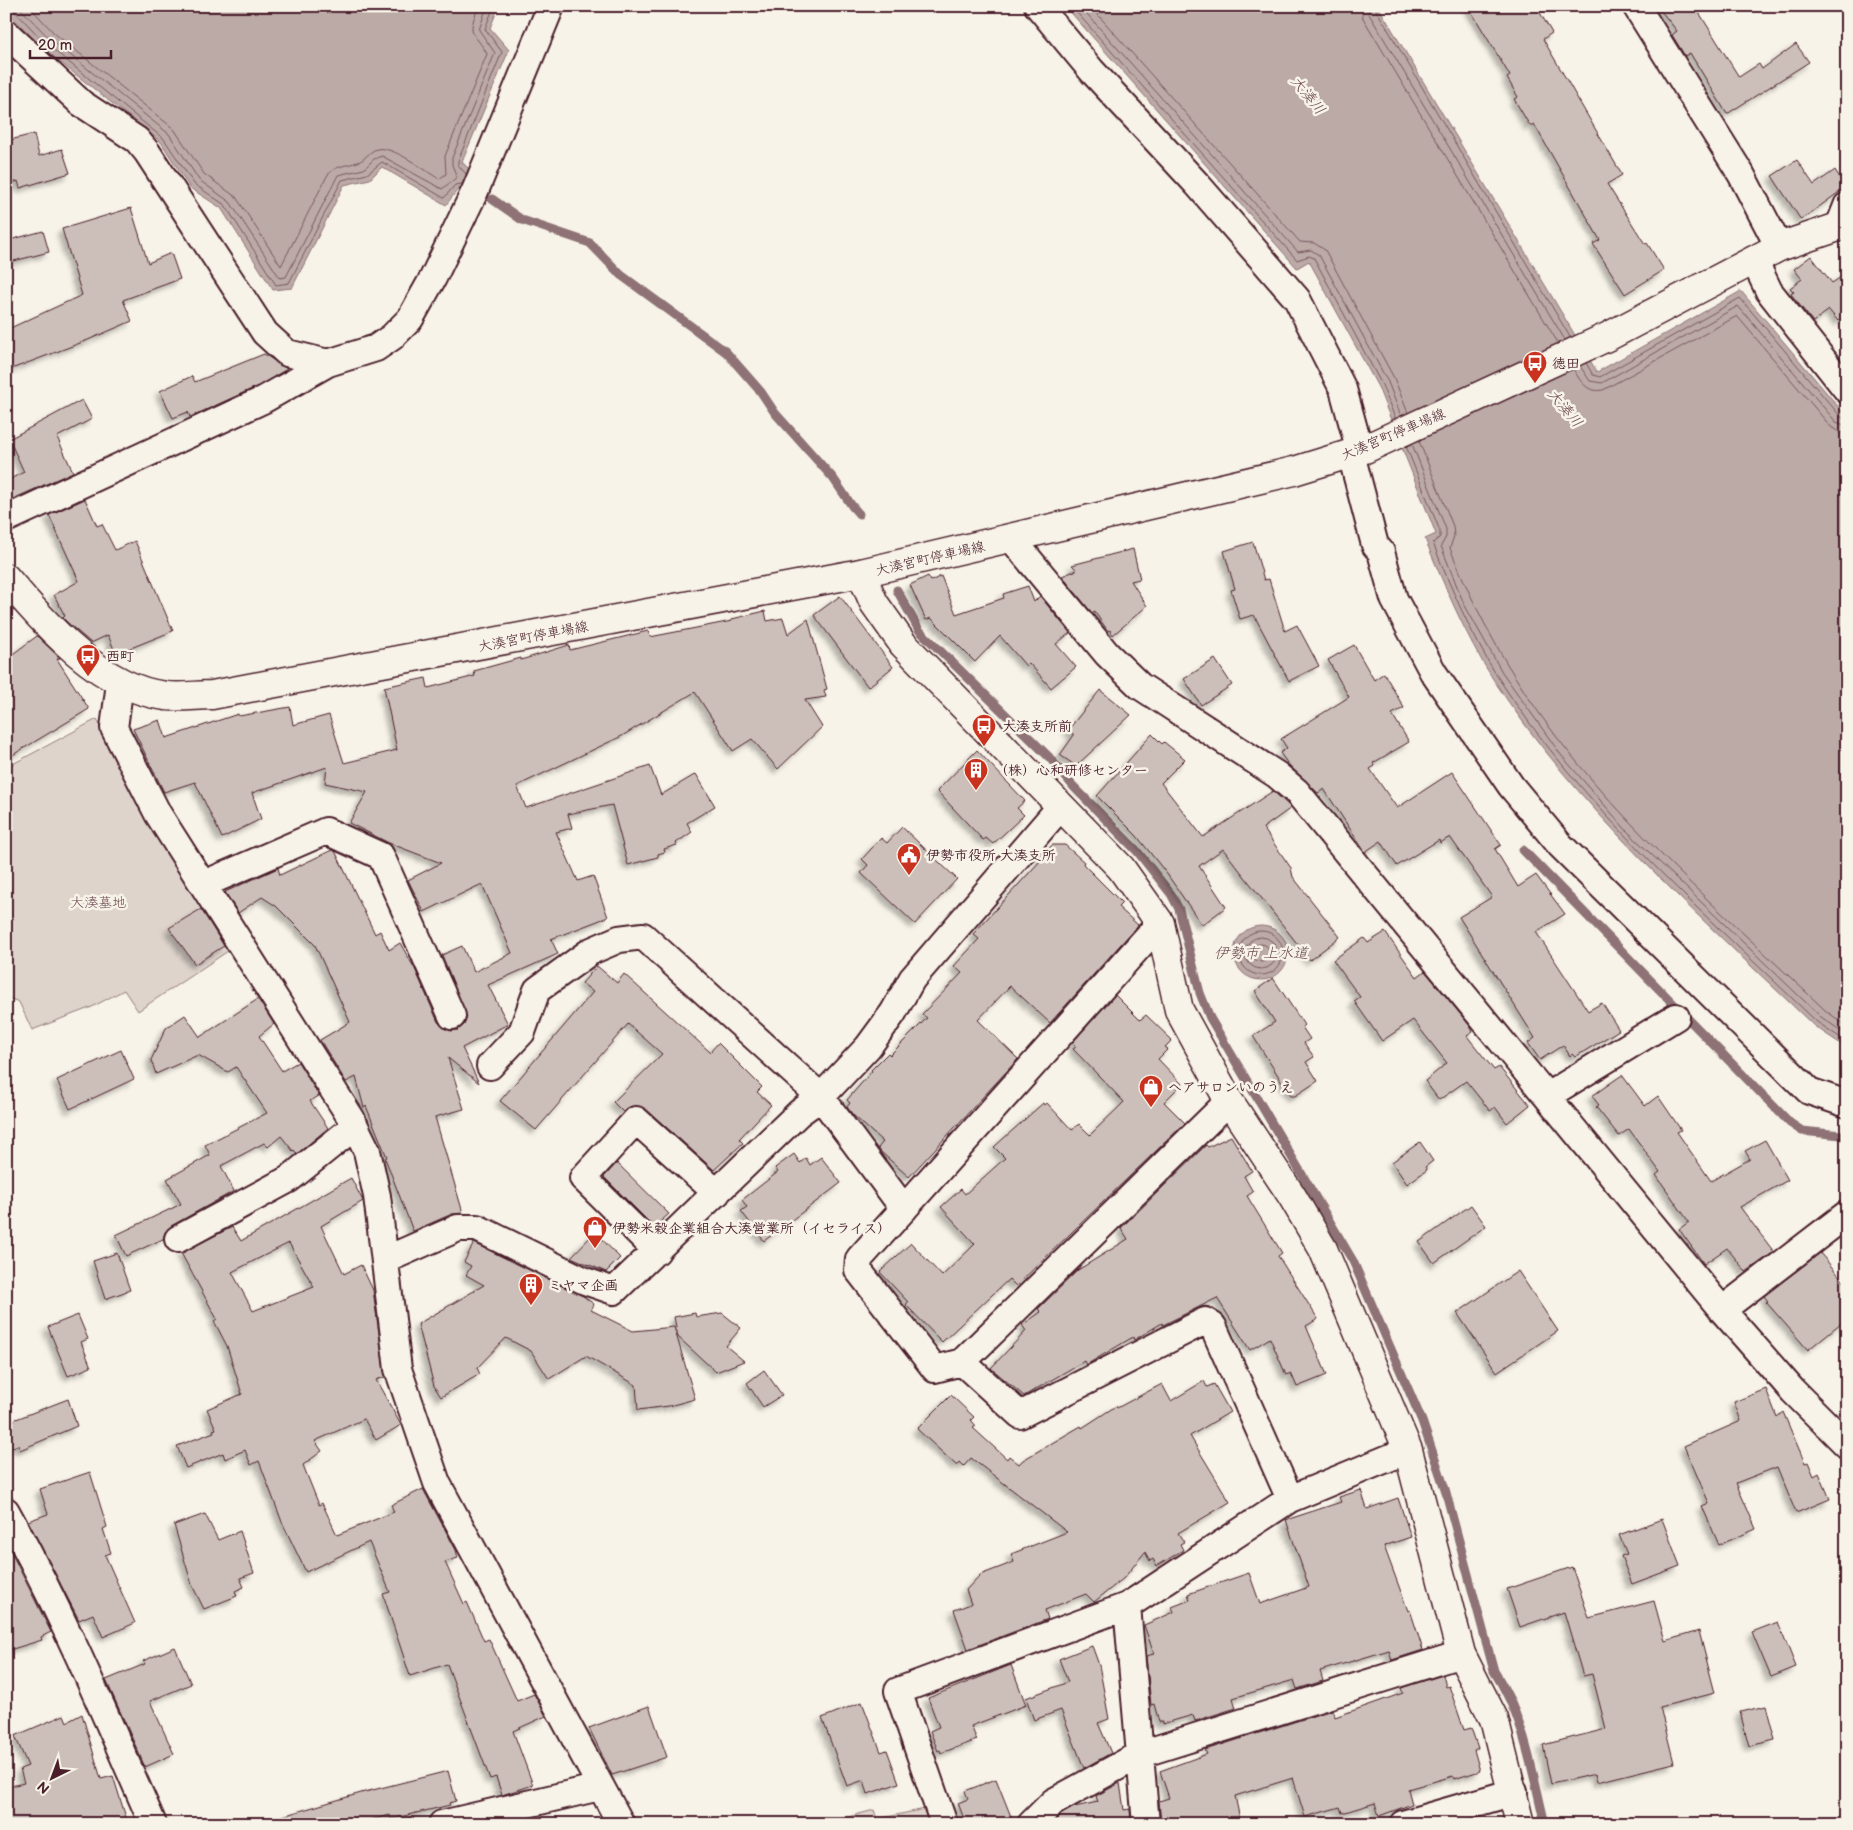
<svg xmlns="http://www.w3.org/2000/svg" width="1853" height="1830" viewBox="0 0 1853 1830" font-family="'Balsamiq Sans','Klee One',sans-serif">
<defs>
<filter id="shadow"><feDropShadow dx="-4.5" dy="4.5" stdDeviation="2.5" flood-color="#0004"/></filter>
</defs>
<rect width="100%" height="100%" fill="#f7f3e8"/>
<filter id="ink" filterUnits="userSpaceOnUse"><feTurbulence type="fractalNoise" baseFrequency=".02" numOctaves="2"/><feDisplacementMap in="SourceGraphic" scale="10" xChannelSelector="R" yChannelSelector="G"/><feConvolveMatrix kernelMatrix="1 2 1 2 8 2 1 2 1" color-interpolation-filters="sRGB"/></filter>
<g filter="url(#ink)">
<!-- green -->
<path fill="#ded4cc" stroke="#947a7c" d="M97,719L148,811L234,947L138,1011L124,990L92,1007L32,1030L19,1002L6,997V763L9,766Z
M925,1809L931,1824L829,1822L874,1810L877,1819Z"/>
<!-- water -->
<path fill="#bcaaa7" stroke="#8e7275" d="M6,6H499L490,28L509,50L462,162L473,173L467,189H458L446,205L382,167L370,179L344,185L292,288L273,290L221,208L190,188L161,142L41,47L6,10Z
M1065,6H1378L1597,372L1741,291L1847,417V1048L1814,1026C1700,916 1580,812 1493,679C1465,635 1445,587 1425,539L1436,534L1378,387L1309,261L1297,268Z
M1234 953a27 27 0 1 1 54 0a27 27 0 1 1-54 0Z"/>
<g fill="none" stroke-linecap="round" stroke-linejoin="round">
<!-- shore -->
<path stroke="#78575d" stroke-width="1" d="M18,6L49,38L169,134L199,180L230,202L280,278L286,277L338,175L364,169L374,159L382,156L442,189L457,177L452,165V158L495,53L479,30L487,6
M29,6L54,33L174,129L204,174L236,197L281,266L327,176C335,165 346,166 358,162C365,160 369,151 377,149C392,145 426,171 439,179L446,174L445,156L487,54C474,30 465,38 479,6
M1071,6L1297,260L1309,256L1314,258L1382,385L1395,418
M1080,6L1298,252L1311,250L1319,255L1388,382L1401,416
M1090,6L1300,242L1314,243L1325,250L1394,378L1408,413
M1360,6L1363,18L1558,343
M1368,6L1369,14L1565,340
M1374,6L1570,337
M6,7L12,8L45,43L164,139L194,184L225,205L276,285L289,283L342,180L367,174L382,162L444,198L455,185L462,184
M466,174L458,165V161L502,52L485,29L494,6
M1586,363L1593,375L1600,377L1740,298L1841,417L1847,420
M1580,366L1590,381L1602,383L1738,306L1836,422L1847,426
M1573,369C1581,382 1587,393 1603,390L1737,316L1831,427L1839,432L1847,433
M1419,441L1453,526L1454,536L1450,548C1479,621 1518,689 1567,750C1644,846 1738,927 1826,1011L1847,1026
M1412,444L1446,529V537L1441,546L1464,604L1502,672L1561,755L1627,831L1821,1017L1847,1035
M1406,446L1440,531V537L1433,543C1451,589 1471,634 1497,676C1583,809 1704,913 1817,1022L1847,1042
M1239 953a22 22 0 1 1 44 0a22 22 0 1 1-44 0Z
M1245 953a16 16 0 1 1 32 0a16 16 0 1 1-32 0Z
M1252 953a9 9 0 1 1 18 0a9 9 0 1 1-18 0Z"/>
<!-- stream -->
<path stroke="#8e7275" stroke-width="9" d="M492,199L522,220L590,243L621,275L726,352L761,392L775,413L833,478L852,506L859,514
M897,590L919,630L1049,757L1073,786L1137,851L1171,894L1179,909L1200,993L1210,1018L1353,1261L1422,1421L1445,1489L1494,1671C1524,1717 1532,1771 1545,1824
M1523,850L1790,1123L1802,1131L1841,1135L1847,1138"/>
</g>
<!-- building -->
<path fill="#ccbfb9" stroke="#4a1f2b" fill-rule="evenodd" filter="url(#shadow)" d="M1468,6H1536L1552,33L1543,39L1622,175L1607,184L1645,244L1647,243L1664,270L1625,294L1593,244L1600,240L1534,124L1530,126L1514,99L1518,97L1507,78L1510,76Z
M1657,6H1695L1739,77L1759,64L1762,69L1796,44L1809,62L1727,114L1690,53L1685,56L1672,35L1677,31Z
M34,134L39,156L62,149L70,173L20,188L18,181L12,183V180L6,181V141Z
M1797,160L1814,185L1835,170L1846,187L1801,220L1772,176Z
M131,208L148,263L171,253L180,279L123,300L132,321L88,340L6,371V330L82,295L62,229Z
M43,231L49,252L6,263V241Z
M1811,256L1832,283L1847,273V324L1842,317L1838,321L1829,310L1813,322L1791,294L1794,292L1790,288L1802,279L1794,269Z
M264,354L287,369L256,387L190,417L188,412L173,418L160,391L192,376L195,382Z
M82,400L92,419L57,437L73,472L6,502V481L24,472L9,439Z
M85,499L97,526L102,524L115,550L135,541L173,631L116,654L108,635L91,643L68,623L63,618L65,616L54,595L79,581L49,515Z
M1253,542L1264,580L1269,579L1285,631L1297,625L1319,666L1289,681L1254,615L1240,619L1231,590L1235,589L1224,551Z
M1133,549L1140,579L1131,581L1147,606L1113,635L1110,630L1108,631L1094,611L1092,613L1062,576L1077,570L1072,565Z
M928,576L931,581L941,576L956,614L1004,598L1003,594L1028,586L1034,602L1040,596L1070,633L1056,644L1076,667L1051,688L1029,663L1026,666L1000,636L975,662L931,618L926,620L910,585Z
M840,596L893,667L868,687L814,615Z
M765,611L767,621L783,618L788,634L808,619L827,689L824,690L826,697L805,700L822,727L778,769L752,739L733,751L695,692L622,736L517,786L526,808L650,766L661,795L696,774L715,806L687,823L692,832L676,843L677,845L664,849L665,852L658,854V857L628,865L612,805L568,814L572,828L556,832L578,881L593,876L608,917L551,939L558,954L488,985L508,1024L462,1048L479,1083L448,1058L464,1109L435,1117L463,1213L452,1214L413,1231L385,1158L387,1157L366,1106L364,1108L356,1077L346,1082L320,1040L350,1022L315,945L276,906L262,897L238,913L225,892L278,868L280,875L332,850L335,851L375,934L380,931L389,950L400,943L415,969L438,1022L444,1028L451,1031L458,1030L464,1025L467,1017L442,955L462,946L474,972L512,953L482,884L424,912L408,880L441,863L389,843L349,823L367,792L325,783L327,767L252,793L261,819L222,838L195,782L164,792L133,729L160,720L166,738L238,714L239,716L290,707L293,725L329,715L344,763L397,750L384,687L426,678L428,688L475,676L474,671L521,658V660L569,645L570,650L648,631L650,637L732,621V619Z
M37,636L60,658L57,659L89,709L6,759V659Z
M1354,645L1374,680L1384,673L1404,708L1392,714L1409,742L1373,763L1375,766L1370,769L1397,808L1452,772L1501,845L1495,849L1518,887L1536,875L1565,914L1536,932L1588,1011L1602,1003L1619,1030L1575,1057L1572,1054L1570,1056L1563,1045L1540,1060L1528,1043L1535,1038L1459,917L1492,897L1450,837L1440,843L1439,840L1397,866L1381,841L1365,852L1324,789L1318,793L1288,764L1280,753L1287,748L1281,739L1349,697L1328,660Z
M1215,659L1232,685L1201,705L1184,679Z
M1100,690L1131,715L1076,766L1060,755L1074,735L1068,730Z
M1152,734L1162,744L1164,742L1185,759L1161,783L1203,837L1273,791L1286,803L1291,808L1263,828L1291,868L1293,877L1340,937L1310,960L1223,849L1199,866L1226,907L1202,925L1167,874L1136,835L1097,796Z
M977,750L1025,801L1017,808L1024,815L993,844L986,838L983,840L937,791Z
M902,827L957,879L915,924L861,873L868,865L862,859L881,838L887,843Z
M1052,845H1065L1084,862L1083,864L1122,903L1118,907L1138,925L1050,1023L1010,986L978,1020L1018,1059L909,1177L881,1152L878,1148L883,1142L853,1115L847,1107L850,1103L847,1100L872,1071L871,1070L888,1053L890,1055L927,1018L922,1014L962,973L954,966L979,939L973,934L1042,859L1040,858Z
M201,909L224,946L195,964L169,928Z
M1385,932L1417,977L1425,971L1470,1026L1473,1032L1467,1036L1494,1070L1499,1067L1530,1105L1507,1123L1495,1107L1490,1111L1466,1081L1439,1100L1425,1081L1447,1063L1413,1020L1382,1041L1354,1001L1360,997L1333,960L1364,938L1368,943Z
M597,966L617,983L624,974L710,1052L718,1043L762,1087L757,1092L771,1105L739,1139L743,1143L714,1170L646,1109L632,1106L623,1112L613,1102L662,1054L628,1024L536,1130L500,1101L593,992L582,983Z
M1273,978L1304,1025L1302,1027L1310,1039L1304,1043L1314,1057L1306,1062L1318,1081L1295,1096H1291L1253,1036L1275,1022L1255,991Z
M1115,995L1140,1020L1146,1015L1172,1040L1165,1047L1168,1049L1158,1059L1182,1084L1164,1102L1185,1123L1016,1286L1009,1279L942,1342L906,1305L908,1302L880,1272L911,1243L942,1276L975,1244L941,1207L961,1189L965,1194L1005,1158L994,1147L1043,1103L1044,1105L1047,1103L1072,1130L1079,1124L1090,1135L1124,1102L1073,1049L1076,1047L1072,1043Z
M258,999L274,1024L259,1036L282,1071L298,1062L319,1096L310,1101L328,1128L297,1154L294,1150L293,1151L281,1136L268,1147L264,1143L221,1166L234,1191L171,1226L165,1232L163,1239L126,1256L116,1235L181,1204L167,1179L210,1155L205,1145L267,1113L236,1067L228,1072L198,1055L156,1074L151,1060L166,1028L185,1015L200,1037Z
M121,1050L134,1079L70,1109L57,1080Z
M1622,1075L1645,1106L1658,1096L1681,1130L1677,1132L1711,1181L1750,1159L1745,1151L1765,1140L1788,1180L1740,1207L1774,1252L1746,1272L1727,1248L1704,1264L1679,1229L1689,1222L1656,1175L1660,1172L1629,1129L1619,1136L1596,1107L1599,1105L1592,1096Z
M1231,1136L1252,1171L1244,1176L1253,1192L1247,1196L1282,1253L1278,1256L1318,1319L1306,1326L1327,1375L1297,1387L1291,1373L1286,1375L1270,1338L1250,1350L1217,1298L1163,1325L1162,1323L1134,1340L1133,1337L1086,1365L1084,1361L1024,1396L991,1368L1026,1331L1022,1325L1041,1312L1038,1309L1078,1270L1128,1239L1121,1228L1206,1145L1208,1147Z
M1420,1142L1433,1161L1425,1167L1427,1170L1407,1184L1392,1162Z
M794,1154L800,1163L806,1158L810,1165L821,1157L841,1183L764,1241L741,1211L747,1207L742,1200L778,1172L775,1168Z
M617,1163L669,1214L654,1227L604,1177Z
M351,1178L363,1201L321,1226L344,1274L361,1265L373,1290L385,1377L376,1380L401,1425L376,1440L364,1419L315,1441L322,1451L303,1465L319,1505L322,1503L337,1535L394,1512L391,1505L423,1489L456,1550L458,1558L445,1562L464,1604L467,1602L484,1641L489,1639L517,1701L534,1694L546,1716L513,1731L533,1785L511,1792L502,1795L496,1777L490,1779L447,1664L410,1676L383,1594L390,1592L369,1542L306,1572L282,1522L259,1461L251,1465L245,1450L225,1459L223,1453L186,1468L177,1446L214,1432L213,1430L216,1429L207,1409L242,1394L227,1346L214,1321L217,1319L181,1253L232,1227L241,1241ZM289,1243L314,1287L253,1311L232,1272Z
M1471,1205L1486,1226L1434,1263L1419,1242Z
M595,1232L620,1258L606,1272L571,1257Z
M474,1243L583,1296L594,1304L591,1310L633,1331L674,1327L695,1399L669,1406L638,1410L636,1385L586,1356L549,1379L531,1351L506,1338L477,1368L480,1374L441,1397L434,1386L418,1324L484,1285L466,1275L471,1266L464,1262Z
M117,1253L130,1290L105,1299L93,1261Z
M1820,1253L1847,1285V1318L1808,1350L1766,1302L1768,1301L1764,1296Z
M1518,1271L1558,1331L1497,1372L1457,1313Z
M695,1313L696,1317L722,1313L741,1328L726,1346L744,1361L716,1372L678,1337L674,1317Z
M78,1315L88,1339L81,1342L91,1367L68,1376L48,1327Z
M764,1370L782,1395L763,1407L747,1383Z
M1204,1381L1207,1387L1214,1384L1230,1412L1190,1436L1230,1502L1178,1533L1184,1542L1180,1544L1183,1550L1157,1566L1153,1559L1150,1561L1145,1552L1124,1578L1094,1602L1086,1594L1045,1610L1048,1619L968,1649L954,1610L971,1604L966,1590L980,1575L1014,1562L1011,1554L1067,1532L971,1458L964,1466L960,1462L957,1466L917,1429L951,1395L974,1417L971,1420L976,1426L973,1428L1007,1459L1009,1456L1019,1464L1023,1460L1081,1426L1082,1428L1116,1406L1117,1408L1162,1384L1171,1401Z
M1766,1389L1777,1417L1783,1412L1805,1463L1808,1462L1814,1476L1819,1473L1830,1499L1796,1513L1777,1467L1736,1483L1756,1529L1719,1545L1702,1506L1709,1503L1684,1446L1741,1421L1734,1402Z
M68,1399L77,1426L20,1450L18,1445L6,1450V1423Z
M90,1472L107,1527L103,1529L111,1553L105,1555L135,1623L103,1637L93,1614L79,1620L28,1521L48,1514L40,1489Z
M1361,1490L1367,1509L1398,1498L1411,1537L1384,1546L1408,1611L1410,1610L1423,1650L1392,1660L1389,1650L1320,1671L1323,1681L1297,1689L1294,1680L1233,1698L1236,1708L1195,1721L1193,1715L1162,1724V1722H1159L1154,1704L1151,1705L1146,1656L1154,1654L1144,1625L1174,1612L1172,1607L1190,1600L1188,1594L1249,1573L1260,1604L1309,1587L1286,1520L1341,1502L1339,1497Z
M205,1514L218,1540L240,1531L254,1573L240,1578L244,1587L235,1591L237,1596L204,1609L192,1585L174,1525Z
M1662,1519L1680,1566L1632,1584L1621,1556L1627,1554L1619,1535Z
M10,1550L51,1632L41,1637L42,1640L6,1651V1552Z
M1572,1567L1589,1618L1654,1601L1665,1641L1699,1631L1715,1693L1660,1707L1674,1763L1597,1782L1595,1774L1551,1784L1543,1745L1606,1729L1592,1674L1583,1676L1564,1612L1520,1627L1507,1589Z
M1778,1622L1796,1667L1771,1677L1752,1632Z
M1092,1646L1099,1665L1109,1719L1098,1723L1111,1753L1084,1768L1061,1710L1034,1720L1026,1698L1068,1682L1059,1659Z
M175,1647L191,1684L150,1701L174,1754L145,1767L106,1680L145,1664L143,1661Z
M1011,1665L1026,1705L971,1726L977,1740L941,1753L940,1750L938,1751L930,1731L939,1727L928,1698Z
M1443,1675L1446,1687L1449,1686L1464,1730L1471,1728L1478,1748L1474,1750L1480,1771L1454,1779L1453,1776L1408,1789L1412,1804L1379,1816L1375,1803L1342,1813L1340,1807L1305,1817L1293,1778L1235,1796L1241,1824H1161L1159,1801L1169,1798L1160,1771L1207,1754L1205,1750L1332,1710L1335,1717L1403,1693L1401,1688Z
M862,1702L881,1752L887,1750L899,1783L868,1794L864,1780L847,1786L822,1718Z
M649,1706L667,1757L612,1775L589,1728Z
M1766,1706L1775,1740L1749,1746L1740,1712Z
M82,1714L101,1779L113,1776L128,1824H6V1787L24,1783L20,1769L28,1766L15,1736L64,1715L67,1722Z
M448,1771L456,1801L449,1803L450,1805L391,1819L390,1815L355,1824H280L279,1817L361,1793Z
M996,1779L1014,1824H966L958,1803L968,1799L965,1791Z
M1120,1783L1124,1810L1130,1809L1131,1824H1052L1062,1814L1074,1807L1098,1802L1096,1796Z"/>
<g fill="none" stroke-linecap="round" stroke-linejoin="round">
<defs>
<path id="minor" d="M1038,6L1092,71L1197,184L1297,299L1343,389L1360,451
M1636,6L1741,174L1779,247
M6,33L81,103L137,140L147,152L265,333L287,353L328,363L376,348L392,337L410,319L433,278L475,191L551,6
M1839,226L1847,206
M1754,260L1769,291L1847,390
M1351,454L1375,545L1381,552L1394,599L1433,672L1511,786L1560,845L1809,1091L1847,1104
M6,519L263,400L328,363
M1012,539L1107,654L1140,686L1277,775L1297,792L1722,1310L1793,1391L1847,1445
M120,683L114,728L158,814L351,1118L367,1151L377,1196L398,1369L437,1483L621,1824
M204,884L326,831L381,856L452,1016
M1160,923L859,1259L858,1270L935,1369L962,1362L1229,1101
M1547,1096L1676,1017
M904,1209L821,1097L868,1047L893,1013L912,979L1061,806
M178,1239L289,1179L355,1126
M657,1251L583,1178L636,1120L717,1193
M385,1260L458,1228H477L585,1281L614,1291L799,1113L821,1097L643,936L619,939L591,951L537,990L522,1032L490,1066
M1722,1310L1847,1214
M962,1362L1020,1415L1205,1321L1213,1326L1290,1499
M6,1511C62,1612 107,1719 153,1824
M1127,1606L1146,1824
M442,1824L600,1787
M944,1824L898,1691L1127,1606L1290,1499L1408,1450
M1031,1824L1053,1802L1141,1754L1461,1654
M1403,1824L1514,1792"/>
<path id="tertiary" d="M861,573L874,603L903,644L1121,868L1160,923L1179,1010L1229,1101L1292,1196L1323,1249L1408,1450L1461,1654L1494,1719L1520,1824"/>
<path id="secondary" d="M6,578C46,625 101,689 166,696C181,698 197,695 212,695L861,573L1294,471L1365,449L1609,336L1779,247L1847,224"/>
</defs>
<!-- minor casing -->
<use href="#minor" stroke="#4a1f2b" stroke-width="30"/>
<!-- tertiary casing -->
<use href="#tertiary" stroke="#4a1f2b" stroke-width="31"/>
<!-- secondary casing -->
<use href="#secondary" stroke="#4a1f2b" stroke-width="31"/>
<!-- minor -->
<use href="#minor" stroke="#f7f3e8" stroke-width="26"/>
<!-- tertiary -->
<use href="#tertiary" stroke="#f7f3e8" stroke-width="28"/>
<!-- secondary -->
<use href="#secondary" stroke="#f7f3e8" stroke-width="28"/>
</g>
</g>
<!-- icons -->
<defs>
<symbol id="bus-pin" viewBox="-11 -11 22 30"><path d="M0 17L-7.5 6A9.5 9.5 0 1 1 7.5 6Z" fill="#c8321e" stroke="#f7f3e8"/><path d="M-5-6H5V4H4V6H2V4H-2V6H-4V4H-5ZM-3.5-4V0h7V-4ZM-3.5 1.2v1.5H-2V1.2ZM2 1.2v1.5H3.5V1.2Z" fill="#fff"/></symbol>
<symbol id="building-pin" viewBox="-11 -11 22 30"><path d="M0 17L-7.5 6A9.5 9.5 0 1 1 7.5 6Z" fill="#c8321e" stroke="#f7f3e8"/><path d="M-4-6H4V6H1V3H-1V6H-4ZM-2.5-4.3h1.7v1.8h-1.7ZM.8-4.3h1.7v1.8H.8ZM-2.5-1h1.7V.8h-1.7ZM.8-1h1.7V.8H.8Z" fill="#fff"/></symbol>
<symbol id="civic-pin" viewBox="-11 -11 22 30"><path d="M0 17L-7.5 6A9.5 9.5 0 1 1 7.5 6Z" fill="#c8321e" stroke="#f7f3e8"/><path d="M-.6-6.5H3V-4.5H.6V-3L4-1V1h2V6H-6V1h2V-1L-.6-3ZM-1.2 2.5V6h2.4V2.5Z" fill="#fff"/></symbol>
<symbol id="shop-pin" viewBox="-11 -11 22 30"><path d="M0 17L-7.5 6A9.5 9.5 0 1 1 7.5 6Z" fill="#c8321e" stroke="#f7f3e8"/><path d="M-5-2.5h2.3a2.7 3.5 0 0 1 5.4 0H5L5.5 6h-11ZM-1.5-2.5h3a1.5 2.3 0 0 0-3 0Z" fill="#fff"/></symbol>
</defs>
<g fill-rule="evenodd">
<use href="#bus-pin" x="1521" y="349" width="28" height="38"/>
<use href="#bus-pin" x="74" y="642" width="28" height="38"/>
<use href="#bus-pin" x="970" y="712" width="28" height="38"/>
<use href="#building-pin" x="962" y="756" width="28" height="38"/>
<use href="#civic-pin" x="895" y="841" width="28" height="38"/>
<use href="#shop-pin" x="1137" y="1073" width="28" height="38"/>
<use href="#shop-pin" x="581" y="1214" width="28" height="38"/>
<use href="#building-pin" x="517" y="1271" width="28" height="38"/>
</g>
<g text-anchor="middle" stroke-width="5" stroke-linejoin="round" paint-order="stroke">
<!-- poi labels -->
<g font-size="14" font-weight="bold" fill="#4a1f2b" stroke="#f7f3e8" text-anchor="start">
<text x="1552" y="368">徳田</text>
<text x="106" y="661">西町</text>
<text x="1002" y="731">大湊支所前</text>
<text x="994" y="775">（株）心和研修センター</text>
<text x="926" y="860">伊勢市役所 大湊支所</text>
<text x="1168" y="1092">ヘアサロンいのうえ</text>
<text x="612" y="1233">伊勢米穀企業組合大湊営業所（イセライス）</text>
<text x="548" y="1290">ミヤマ企画</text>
</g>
<!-- street labels -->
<g font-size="14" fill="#4a1f2b" stroke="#f7f3e8">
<text transform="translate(1393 434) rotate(-23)" y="5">大湊宮町停車場線</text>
<text transform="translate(930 558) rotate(-13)" y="5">大湊宮町停車場線</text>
<text transform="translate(533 636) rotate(-11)" y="5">大湊宮町停車場線</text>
</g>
<!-- park labels -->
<g font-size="14" fill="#6f4c53" stroke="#f7f3e8">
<text x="98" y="907">大湊墓地</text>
</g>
<!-- water labels -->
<g font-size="15" font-style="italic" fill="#6c4950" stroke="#f7f3e8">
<text transform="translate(1308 95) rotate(51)" y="5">大湊川</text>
<text transform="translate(1565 408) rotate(50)" y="5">大湊川</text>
<text x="1261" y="958">伊勢市 上水道</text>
</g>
</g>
<!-- margin -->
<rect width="1853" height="1830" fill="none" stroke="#f7f3e8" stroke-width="25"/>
<rect x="12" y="12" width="1828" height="1805" fill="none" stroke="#4a1f2b" stroke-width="2" filter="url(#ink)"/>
<!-- north arrow -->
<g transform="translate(52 1778) rotate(222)" stroke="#f7f3e8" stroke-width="4" paint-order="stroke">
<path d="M0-4L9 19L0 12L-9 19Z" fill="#4a1f2b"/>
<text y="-8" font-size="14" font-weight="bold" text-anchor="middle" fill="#4a1f2b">N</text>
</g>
<!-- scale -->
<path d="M30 50v8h81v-8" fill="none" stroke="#4a1f2b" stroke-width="2.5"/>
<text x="38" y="50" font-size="15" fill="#4a1f2b" stroke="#f7f3e8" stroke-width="4" paint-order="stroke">20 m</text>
</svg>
